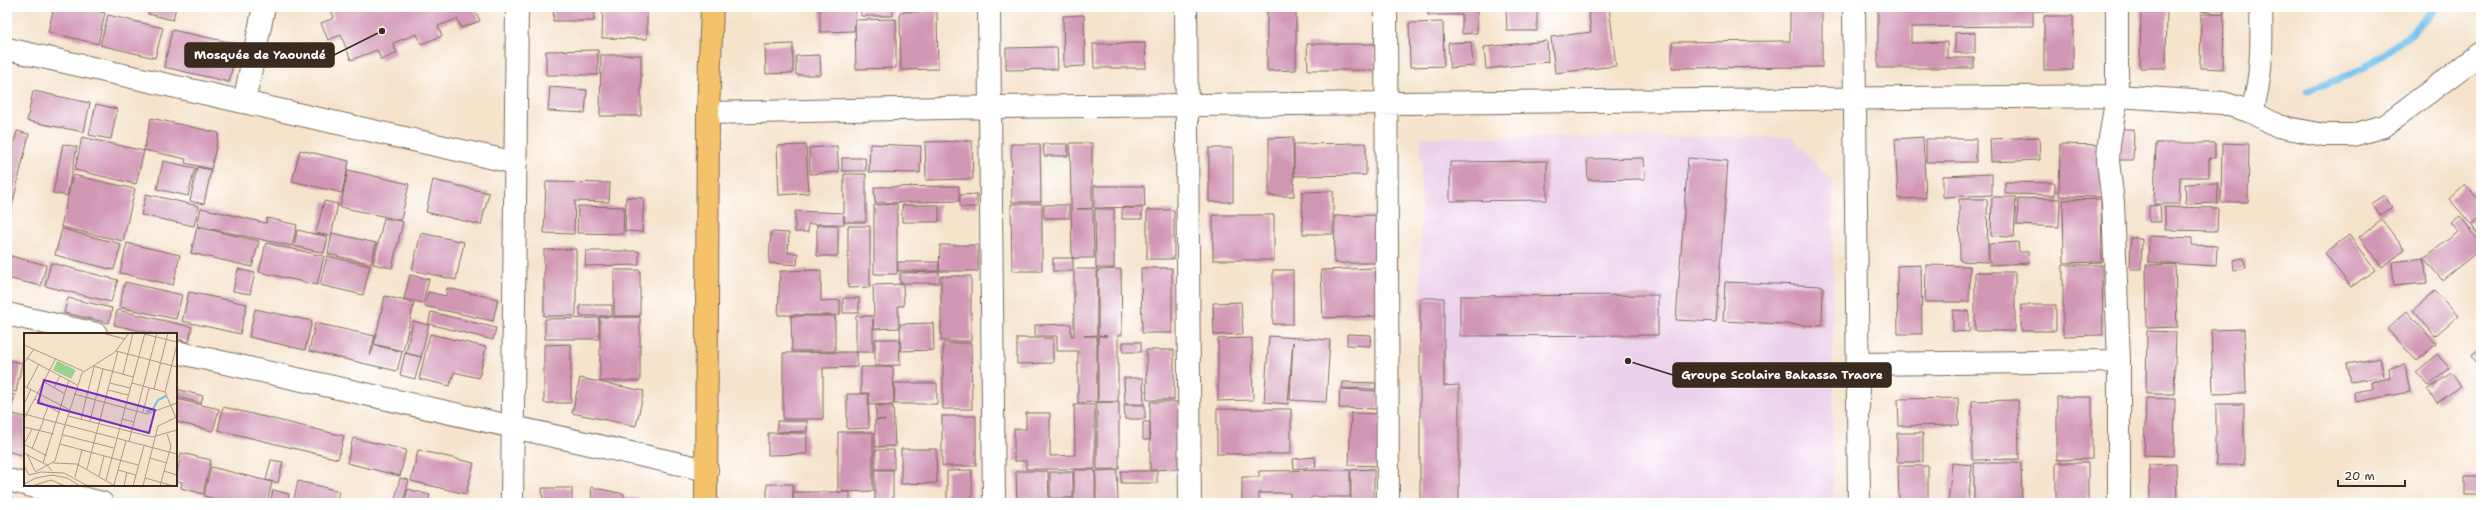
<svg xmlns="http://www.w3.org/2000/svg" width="2488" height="510" viewBox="0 0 2488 510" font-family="'Shantell Sans',sans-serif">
<rect width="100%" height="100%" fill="#fff"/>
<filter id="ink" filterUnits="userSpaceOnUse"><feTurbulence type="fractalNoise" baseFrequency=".025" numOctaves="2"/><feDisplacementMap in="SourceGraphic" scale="8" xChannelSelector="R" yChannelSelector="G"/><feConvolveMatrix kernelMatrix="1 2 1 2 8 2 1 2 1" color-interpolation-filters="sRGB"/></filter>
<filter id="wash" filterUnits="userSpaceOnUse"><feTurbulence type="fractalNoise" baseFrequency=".012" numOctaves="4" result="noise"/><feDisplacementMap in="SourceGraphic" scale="16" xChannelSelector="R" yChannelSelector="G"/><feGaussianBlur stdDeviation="0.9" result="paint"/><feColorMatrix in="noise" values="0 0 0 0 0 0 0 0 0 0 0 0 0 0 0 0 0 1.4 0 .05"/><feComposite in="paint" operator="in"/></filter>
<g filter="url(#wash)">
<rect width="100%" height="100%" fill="#f5e3cc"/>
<!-- built -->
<path fill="#ecd1ea" d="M1421,137H1792L1833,183V503H1420Z"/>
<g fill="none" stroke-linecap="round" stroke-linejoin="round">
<!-- stream -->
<path stroke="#71c1ec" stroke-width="7" d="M2308,91L2361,70L2411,34L2436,7"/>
</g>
<g id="blocks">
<!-- building -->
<path fill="#d296b5" d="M54,7H82L105,13L98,44L48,32Z
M149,7H176L173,20L148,14Z
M330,7H484L475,10L480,21L461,28L457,19L438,26L442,36L421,44L417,34L393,43L397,53L381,60L377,50L351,60L341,35L328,40L321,23L334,18Z
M554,7H594V21H553Z
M603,7H647V39L602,38Z
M820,7H856L854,31L820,32Z
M861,7H893V16H861Z
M1006,7H1023V8L1006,9Z
M1267,7H1296V70L1267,71Z
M1428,7H1477V33L1462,34V15H1428Z
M1506,7H1537V31H1507Z
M1588,7H1609L1616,66L1555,73L1551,37L1591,32Z
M1790,7H1822V67L1672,68V42L1790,41Z
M2033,7V26L1911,27V43L1947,42V58H1974V68H1878V8Z
M2035,7H2049V11H2035Z
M2141,7H2167L2166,68H2140Z
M2201,7H2224L2223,69L2200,68L2201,14H2223L2201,11Z
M937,11L938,69L901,70L900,12Z
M108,15L163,28L155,58L100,45Z
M1084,15L1085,66L1064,67L1063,16Z
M2044,16H2073V70H2044Z
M896,19V68L856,69L855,20Z
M1443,22L1444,66L1410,67L1409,23Z
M172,30L238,44L229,82L164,67Z
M1975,32V53H1955V33Z
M1547,41L1548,62L1486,69L1484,47Z
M1471,42L1473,66L1450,68L1448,43Z
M1145,43L1146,68H1094L1093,44Z
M793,44V73L766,74L765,45Z
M1307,44H1375V70H1308Z
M1057,47L1058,69L1006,70V48Z
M598,50V75H546V51Z
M601,55H641V116H600Z
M820,55L821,75H796V56Z
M550,87L587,90L585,113L548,111Z
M33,91L90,103L84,132L27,121Z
M96,104L117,109L111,139L89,135Z
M151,118L219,133L211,169L185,163L186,159L144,150Z
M2118,129H2134L2133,160H2117Z
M17,131L29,134L8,223L7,170Z
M82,137L144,151L136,184L75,170Z
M1293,137L1294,196H1269V138Z
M1923,137L1926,198L1898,199L1895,139Z
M2039,137L2040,160L1991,162L1990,139Z
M1926,139H1976V162H1926Z
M972,141L973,179L926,180L925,142Z
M1070,143H1092V208L1077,209H1093L1094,258H1072Z
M1366,143V175L1294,176V144Z
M2156,143H2215V158H2209V177H2180L2179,204H2154Z
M2222,143L2249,144L2248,202H2221Z
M63,144L77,147L67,196L53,193Z
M870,144L921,146L920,173L869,172Z
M1011,144H1040L1041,202H1012Z
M1043,144H1068V156H1044Z
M2060,144L2103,145L2101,197L2059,196Z
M806,145L809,193L779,195L777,146Z
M837,146L839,172L810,174L809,148Z
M1209,148H1233V202H1209Z
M300,150L349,161L342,193L292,181Z
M842,158H865L866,171H842Z
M1644,158L1645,179L1588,180L1587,159Z
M1688,158L1728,161L1716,322L1676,320Z
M163,161L195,168L188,196L157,189Z
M1547,161V200L1450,201V162Z
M197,167L211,170L204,204L190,201Z
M348,170L409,184L401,220L340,207Z
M844,174H866V222H844V215V224H808V232H795V211L844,213Z
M1992,174V195L1943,197V176Z
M73,175L135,189L123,241L61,227Z
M433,180L489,193L481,225L426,212Z
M546,182L610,183L609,202L575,201L574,234L544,233Z
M2005,182L2055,183V195L2005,194Z
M2217,183L2218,203L2186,204L2185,184Z
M2465,184L2481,202V216L2471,224L2449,199Z
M959,186V201L875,203L874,187Z
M1094,186H1144L1145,207L1094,208Z
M1333,191V234H1303L1302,192Z
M146,194L199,206L194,226L141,215Z
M977,194V207H960V195Z
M2384,195L2392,207L2380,215L2372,203Z
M626,197L644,198L642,232L625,231Z
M1992,197H2016L2014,237L1991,236Z
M2018,198L2060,199L2059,227L2017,225Z
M1959,199H1987L1988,262L1960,261Z
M2101,199L2102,262L2064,263L2063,200Z
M324,201L338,204L331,236L316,233Z
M897,204V274H874V205Z
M1011,204H1042V271H1012Z
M902,205H939V222H902Z
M1044,205H1069V218H1044Z
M2160,205L2161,222H2149V206Z
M578,206L624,207L623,234L577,233Z
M2165,207L2218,208L2217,231L2165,230Z
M201,208L266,223L267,218L297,225L292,246L197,226Z
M1122,208H1142V219H1122Z
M1095,209H1114V268H1096Z
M1147,210H1174V259H1147Z
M1213,215H1274V260H1213Z
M1376,215V263H1334L1335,216Z
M2460,216L2481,243V249L2442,280L2424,258L2458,232L2451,223Z
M384,218L403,222L392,268L373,264Z
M2481,219V238L2472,226Z
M2382,220L2405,250L2382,267L2359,237Z
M817,225H838V256H817Z
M848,226H870V287L848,288Z
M197,227L259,241L252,267L191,253Z
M62,229L121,244L114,270L55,255Z
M297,230L328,237L324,253L294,246Z
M771,232L789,233L788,253H798L797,265L769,263Z
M332,233L376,243L371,264L328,254Z
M421,233L464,242L456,280L412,270Z
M2349,235L2375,270L2351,287L2325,253Z
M2149,236L2192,238V245L2217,246L2216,266L2148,262Z
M2131,238H2142L2141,269H2130Z
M2018,242L2019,252H2028L2029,263L1990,265L1989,244Z
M127,243L180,255L173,285L120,273Z
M266,243L324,256L317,285L259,272Z
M940,245H978V271H939Z
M576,249V316H544V250Z
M586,251H639V265L585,266Z
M7,255L46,265L41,286L7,278Z
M327,256L370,266L363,295L320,285Z
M1053,258H1073V269H1097V335L1084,336H1097V402L1078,403V351H1057V336H1035V325L1071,324V336H1074V271H1053Z
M2244,258L2246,268L2234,270L2233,260Z
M2424,258L2427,283L2394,286L2392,262Z
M898,262H939V271H898Z
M51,263L118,280L111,302L45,286Z
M2175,264L2177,327L2147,328L2146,265Z
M1921,265L1922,334H1898L1897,266Z
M1926,265L1970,266L1969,302H1925Z
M2063,265H2102L2103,335L2063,336Z
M1141,268H1172V333H1142Z
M1375,268L1378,316L1323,318L1321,270Z
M238,269L255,273L250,294L233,291Z
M1121,269L1122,335H1118V402H1098V336H1107L1098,335V270Z
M614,270H640V316H614Z
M821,270V301L840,300V315H778L780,271Z
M1273,270H1293V324H1273Z
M939,272V283H900V273Z
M1975,272H2015V331H1975Z
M410,275L429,279L423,303L404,299Z
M941,276H971V341H941Z
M125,282L182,295L176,319L119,307Z
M1725,282L1823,286L1822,326L1723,321Z
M903,284L904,306H898L899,328L874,329L873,319V352H856V316H874L873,285Z
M447,288L498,299L493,321L424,306L428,292L446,296Z
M2435,291L2458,316L2435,336L2413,310Z
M189,292L247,304L240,334L182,321Z
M1658,295V335L1460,336V296Z
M385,296L414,303L403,351L374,344Z
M68,298L112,308L109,323L64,313Z
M843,298H859V313H843Z
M1420,298H1444V386L1459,385V503H1420Z
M1241,302L1243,334L1214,335L1213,303Z
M580,305H612V316H580Z
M2021,305H2056V331H2021Z
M255,309L312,321L305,350L249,337Z
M117,310L192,327L189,342L176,339V334H155L114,325Z
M1953,310L1969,311V332L1953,331Z
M2407,311L2436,344L2417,361L2387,329Z
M431,312L496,328L493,340L429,324L421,357L406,353L413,321L428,325Z
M791,316H835V351H792Z
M600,317H640V381H600Z
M599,318V339H545V319Z
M315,323L375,336L370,356L374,345L402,352L397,371L309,351Z
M933,323L934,350L901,351L900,324Z
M2244,329L2246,393L2213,394L2211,330Z
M2147,331L2176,332L2174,394H2146Z
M430,334L486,347L479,378L454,372L450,386L419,379Z
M1347,334L1371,335L1370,346L1347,345Z
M1269,336L1330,340L1326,402L1290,400L1293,342L1288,404L1264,402Z
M1017,338H1053V363L1017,364Z
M1252,338L1253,400L1218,401V339Z
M875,339H899L900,365L875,366Z
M1123,342H1141V352H1123Z
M943,343H971L972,409H943Z
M571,344V403H544V345Z
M2481,348V368L2471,355Z
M1146,350H1174V400H1147Z
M857,352V367L823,368V419H783V353Z
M405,353L421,357L415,379L400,375Z
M2437,354L2449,368L2429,386L2416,372Z
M2380,358L2384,376L2351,382L2347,364Z
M7,360L22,363L16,392L7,390Z
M2405,365L2410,392L2355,402L2354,392L2373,389L2371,382L2390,378L2389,368Z
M861,367H893L894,404L870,405L869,393H861Z
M2451,373L2461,386L2437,403L2428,390Z
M580,378L644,391L636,426L572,413Z
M1124,378H1143L1144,404H1125Z
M1343,382L1376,383L1375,389L1342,388Z
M895,383H937V404H894Z
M176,389L203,396L201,403L176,397Z
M1340,389L1378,391V409L1339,408Z
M7,394L15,395L9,419H7Z
M847,394H868L869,428L847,429Z
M2057,397H2092V459L2057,460Z
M1958,398L1959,425L1899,426L1898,399Z
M2146,398L2175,399L2174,456L2144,455Z
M176,399L219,409L213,431L176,422Z
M2018,400L2019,459L1972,460V401Z
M1097,402H1119V469H1097Z
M1150,402H1179V469L1150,470Z
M2216,404H2244V465H2216Z
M1074,405H1095V469H1026V461H1014V429H1026V413H1050V456L1075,455Z
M1124,405H1145V419H1125Z
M876,406H893L895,446L875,447V420H885L876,419Z
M223,407L344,436L338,459L218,430Z
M1217,409H1291V454H1217Z
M1351,413L1382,414L1380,466L1349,465Z
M13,414L25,417V456L7,451V437Z
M942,416H976V466H942Z
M777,421H807V431L777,432Z
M1143,422H1150V440H1143Z
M838,432H873V491L838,492Z
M768,433H807V454L768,455Z
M1897,433H1923V462H1897Z
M353,438L406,450L400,476L347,463Z
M901,449H936L937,483L901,484Z
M418,450L474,463L466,494L411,481Z
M875,450H894V469H875Z
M181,453L211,460L203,494L181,488L182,482L176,481Z
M1315,457L1316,467L1294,469L1293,459Z
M271,460L283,462L278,483L266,480Z
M1952,463L1972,465L1968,503H1948Z
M1974,463H2021L2022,503H1974Z
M2056,463H2088V503H2056Z
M2176,464L2177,503H2150L2149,465Z
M1898,466H1928V503H1899Z
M211,467L272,482L267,503H232L204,496Z
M1374,469V503H1351V470Z
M875,470H893V503H875Z
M972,470V503H947V471Z
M1074,470H1095V503H1074Z
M1117,470L1118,503H1096V471Z
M1350,470V497H1311V503H1290V493H1259V503H1242V477H1259V471Z
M1016,471H1048L1049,503H1017Z
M1121,471H1157V483H1121Z
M1050,472H1073V498H1050Z
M2465,476H2481V495H2465Z
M400,478L409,480L403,503H394Z
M298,481L339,491L336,503H293Z
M767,484H793V501V492H850V503H767Z
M591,487L624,494V498H638V503H592Z
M542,488H572V503H543Z
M408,489L430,495L428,503H405Z
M273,490L289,494L287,503H270Z
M7,496L12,497L10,503H7Z
M339,500L351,502V503H339Z"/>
</g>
</g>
<g filter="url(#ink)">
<use href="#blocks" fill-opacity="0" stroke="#7c6b5b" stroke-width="1"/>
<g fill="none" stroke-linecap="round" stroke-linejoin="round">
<defs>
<path id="street" d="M989,7L994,503
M1186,7L1190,503
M1386,7L1388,503
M1854,7L1859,503
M2117,7V96L2109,144L2108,161L2113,203L2119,361V503
M7,49L516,163
M244,102L264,7
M2252,112C2262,77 2262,44 2261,7
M708,113L991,107L2117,96L2223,103L2252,112L2278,126L2324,135H2353L2384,126L2481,53
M7,314L96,334
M176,352L707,470
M1858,364L2119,361
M7,480L25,484
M28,485L102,503
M512,503L517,7"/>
<path id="primary" d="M706,503L708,113L712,7"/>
</defs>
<!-- street casing -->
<use href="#street" stroke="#7c6b5b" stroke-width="24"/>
<!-- primary casing -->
<use href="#primary" stroke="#7c6b5b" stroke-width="24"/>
<!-- street -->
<use href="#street" stroke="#fff" stroke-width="22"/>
<!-- primary -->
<use href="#primary" stroke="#f3c26a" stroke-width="22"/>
</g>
</g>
<!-- overview -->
<g transform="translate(24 333)">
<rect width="153" height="153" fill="#f5e3cc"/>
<path d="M33,28L52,37L47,46L29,37Z" fill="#97d48a"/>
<path fill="none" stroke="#71c1ec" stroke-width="2" d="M122,79L129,76L134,67L142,63"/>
<path fill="none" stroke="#ab9986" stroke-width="1" d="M78,0L101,6M120,1L153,9M0,12L59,38M92,18L153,34M3,25L53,52M0,30L10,16M69,33L109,44M99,41L109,0M20,49L41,61M86,50L106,55M108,50L141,59M0,53L46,77M3,54L15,31M30,55L36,43M130,56L144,0M84,57L104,62M50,61L123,81L153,70M11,66L36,80M0,71L7,56M119,79L125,55M0,81L153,121M44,83L128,104L153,97M152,85L141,59L153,11M0,86L32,25M19,86L24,74M57,86L70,34M98,86L110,89M66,88L79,36M41,92L58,40L91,19L105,0M0,94L30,101M8,96L0,111L23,123M39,102L90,115M105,108L133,0M36,111L114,132M8,116L20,86M0,120L23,132L28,138M3,121L11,138M126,125L143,130M19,130L45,47M29,130L53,131L91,153M0,133L5,142L17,139L40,140L64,153M63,136L94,18M94,137L112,142M140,138L153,142M11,139L31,128L41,92M75,143L80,123M51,144L58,117M121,145L150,153M82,147L121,0M0,151L12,145L28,142L43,145L56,153M90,152L102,108M8,153L27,147L41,153M100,153L103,139M109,153L120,113M119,153L134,93L153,84M136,153L147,113L143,101"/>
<path fill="#7b2cbf" fill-opacity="0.15" stroke="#7b2cbf" stroke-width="2" d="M20,47L131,77L125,100L14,70Z"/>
<rect width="153" height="153" fill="none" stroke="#3b2a1e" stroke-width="2"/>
</g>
<!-- callouts -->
<path fill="none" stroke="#3b2a1e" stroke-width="1.5" d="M382 31L334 55M1628 361L1673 375"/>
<g fill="#3b2a1e" stroke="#fff" stroke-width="1.5">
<circle cx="382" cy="31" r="4"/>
<circle cx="1628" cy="361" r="4"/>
</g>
<g fill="#3b2a1e" stroke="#3b2a1e" stroke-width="1.5">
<rect x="185" y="43" width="149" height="24" rx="4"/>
<rect x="1673" y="363" width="218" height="24" rx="4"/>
</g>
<g font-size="12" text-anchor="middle" font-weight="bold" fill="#fff">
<text x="260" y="59">Mosquée de Yaoundé</text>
<text x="1782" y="379">Groupe Scolaire Bakassa Traore</text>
</g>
<!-- margin -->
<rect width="2488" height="510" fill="none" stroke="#fff" stroke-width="24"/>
<!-- scale -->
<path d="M2338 480v6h67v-6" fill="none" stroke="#3b2a1e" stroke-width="2"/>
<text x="2344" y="480" font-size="12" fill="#3b2a1e" stroke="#ffffff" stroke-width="3" paint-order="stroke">20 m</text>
</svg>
